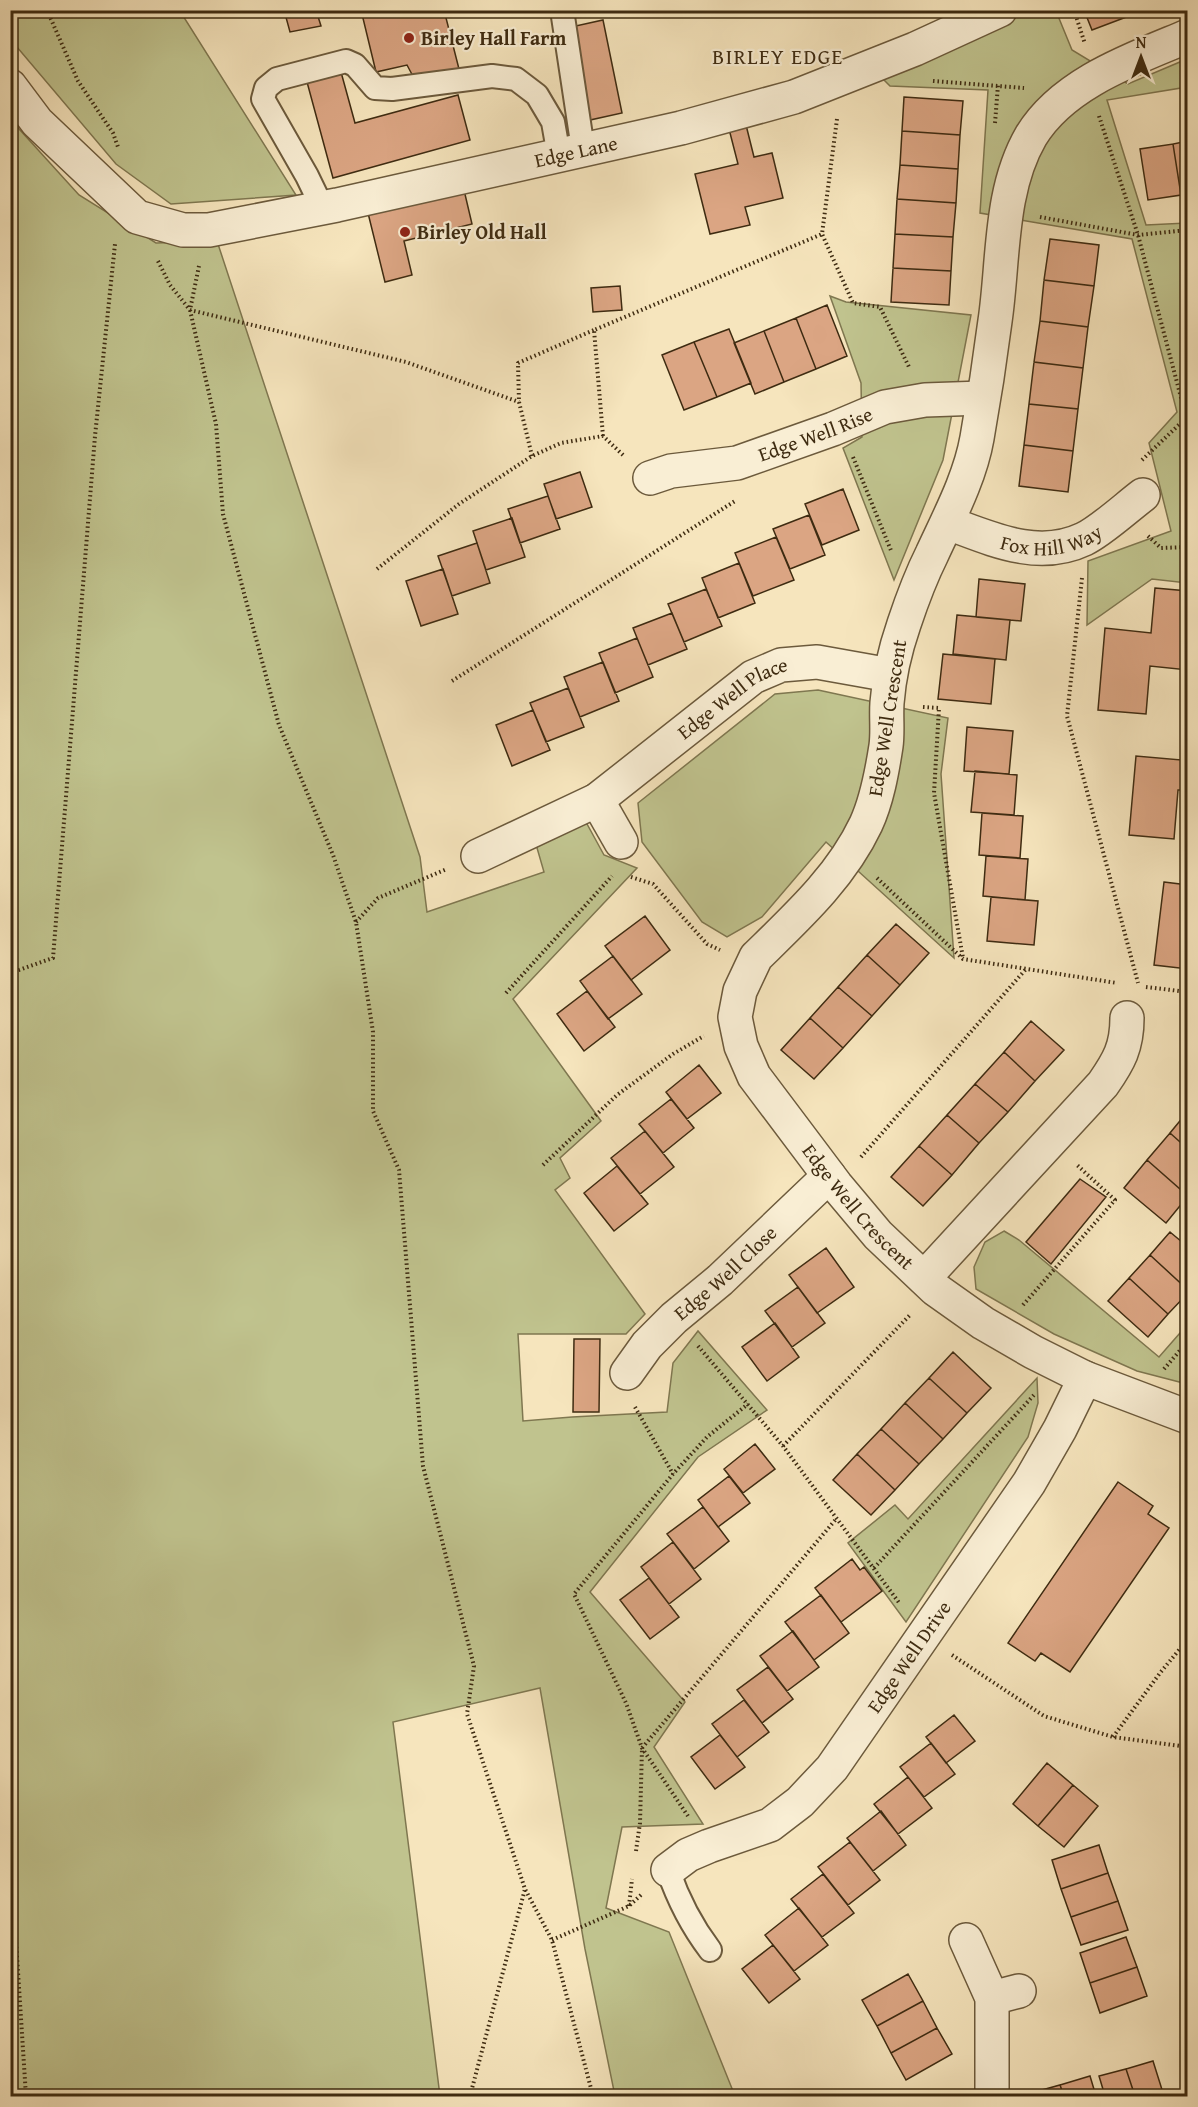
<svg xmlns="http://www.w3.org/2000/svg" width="1198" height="2107" viewBox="0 0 1198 2107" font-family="'Gentium Book Plus',serif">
<rect width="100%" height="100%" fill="#f6e5bd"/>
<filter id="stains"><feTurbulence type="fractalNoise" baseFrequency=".00333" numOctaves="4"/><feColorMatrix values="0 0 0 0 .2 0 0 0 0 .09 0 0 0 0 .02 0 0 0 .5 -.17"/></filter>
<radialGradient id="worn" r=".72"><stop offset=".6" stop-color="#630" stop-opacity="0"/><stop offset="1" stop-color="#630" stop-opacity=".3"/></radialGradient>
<!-- green -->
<path fill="#c0c38e" stroke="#7f7750" stroke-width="1.5" d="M10,11H180L296,195L171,204L116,164L11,40Z
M1027,11H1056L1072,50L1128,84L1187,59V87L1107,100L1146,225L1187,223V583L1152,579L1087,625L1088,561L1171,531L1149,443L1177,412L1132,239L980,213L988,90L890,86L882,78Z
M10,119L79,195L156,243L217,241L420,857L427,912L544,872L535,841L568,825L587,824L604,855L637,868L513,999L601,1121L560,1158L570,1178L555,1190L645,1314L626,1334H518L523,1421L572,1417L667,1412L673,1363L698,1331L767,1410L698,1457L590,1592L685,1702L654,1747L703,1824L622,1827L606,1908L669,1932L735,2096H615L585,1949L540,1688L393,1722L440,2096H11Z
M830,296L846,302L971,315L943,460L894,580L843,448L862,437L861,383Z
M818,690L948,718L941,774L954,958L826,842L762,917L727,937L702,922L642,842L638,803L775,694Z
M1004,1231L1019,1240L1159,1357L1187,1325V1384L1137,1371L1054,1334L976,1289L974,1267L985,1242Z
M1037,1378L1038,1403L1028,1437L906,1622L848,1543L895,1505L908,1519Z"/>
<!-- building -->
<path fill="#dba583" stroke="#3e2b11" stroke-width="1.5" d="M284,10H316L321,26L290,32Z
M361,10H444L459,69L415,80L407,65L376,72Z
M1084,10H1145L1092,30Z
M603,20L622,113L590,120L571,27Z
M341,72L355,123L458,95L470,140L333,178L307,82Z
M904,97L963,101L960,135L902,131Z
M746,125L754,157L772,153L783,198L745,207L750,225L710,234L695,174L738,164L729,129Z
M902,131L960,135L958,169L900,165Z
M1188,141V194L1181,195L1173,144Z
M1173,144L1181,195L1148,200L1140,149Z
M900,165L958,169L956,203L897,199Z
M464,190L472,224L404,241L412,275L385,282L368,213Z
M897,199L956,203L953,237L895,234Z
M895,234L953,237L951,271L893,268Z
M1050,239L1099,245L1094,286L1044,280Z
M893,268L951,271L949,305L891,302Z
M1044,280L1094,286L1088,327L1040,321Z
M620,286L622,310L593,312L591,288Z
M827,305L847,356L816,369L796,318Z
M796,318L816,369L784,382L764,331Z
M1040,321L1088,327L1083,368L1034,362Z
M729,329L751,383L717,397L694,342Z
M764,331L784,382L755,394L734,343Z
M694,342L717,397L684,410L662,355Z
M1034,362L1083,368L1078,409L1029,404Z
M1029,404L1078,409L1073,451L1024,445Z
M1024,445L1073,451L1068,492L1019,486Z
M580,472L592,507L556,519L544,484Z
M843,489L859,530L822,545L805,504Z
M548,496L560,529L520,543L508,509Z
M809,515L825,555L790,569L773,529Z
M512,518L525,557L486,570L473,531Z
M776,537L794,580L753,596L735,553Z
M477,543L490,583L452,596L438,556Z
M739,563L755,603L718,618L702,578Z
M443,569L458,614L421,626L406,581Z
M979,579L1025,584L1021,621L976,617Z
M1155,588L1188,591V670L1150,666L1146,714L1098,710L1105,628L1151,633Z
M706,589L722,626L684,642L668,604Z
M672,613L687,649L648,665L633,628Z
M957,615L1010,620L1006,660L953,654Z
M637,638L653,677L615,693L599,653Z
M943,654L995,659L991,704L938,699Z
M603,662L619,701L580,717L564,677Z
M568,688L584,727L546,742L530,703Z
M533,710L550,750L512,766L496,725Z
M1185,714H1188V790H1178L1174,839L1129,835L1136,756L1181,760Z
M967,727L1013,731L1009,774L964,771Z
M975,771L1017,775L1014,815L971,812Z
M982,813L1023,816L1020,858L979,855Z
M986,856L1028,859L1025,900L983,896Z
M1164,882L1188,885V969L1154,965Z
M991,897L1038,901L1034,945L987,941Z
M645,916L670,950L631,980L605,946Z
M896,924L929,953L900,985L867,955Z
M867,955L900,985L872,1016L838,987Z
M613,956L642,994L608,1019L580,981Z
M838,987L872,1016L843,1048L810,1018Z
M587,991L615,1027L584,1051L557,1014Z
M810,1018L843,1048L814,1079L781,1050Z
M1031,1021L1064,1050L1035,1081L1004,1052Z
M1004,1052L1035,1081L1008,1112L975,1084Z
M699,1065L721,1093L687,1119L666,1092Z
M975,1084L1008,1112L979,1143L947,1115Z
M671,1099L694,1128L663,1153L639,1124Z
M1188,1111V1149L1170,1133Z
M947,1115L979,1143L952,1175L919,1146Z
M645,1131L674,1167L640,1194L611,1158Z
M1170,1133L1188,1149V1196L1147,1160Z
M919,1146L952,1175L923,1206L891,1177Z
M1147,1160L1188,1196L1166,1223L1124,1188Z
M617,1166L648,1204L614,1231L584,1193Z
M1080,1179L1106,1197L1051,1264L1026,1242Z
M1170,1232L1188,1247V1290L1150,1255Z
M826,1248L854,1287L817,1313L789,1275Z
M1150,1255L1188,1290V1293L1168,1314L1129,1278Z
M1129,1278L1168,1314L1148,1337L1108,1301Z
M798,1287L825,1323L792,1347L765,1311Z
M775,1323L799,1357L767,1381L742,1347Z
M574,1339H600L599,1412H573Z
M953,1352L991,1388L967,1413L929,1378Z
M929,1378L967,1413L943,1439L905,1403Z
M905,1403L943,1439L919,1464L881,1429Z
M881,1429L919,1464L895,1490L857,1454Z
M755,1444L775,1469L743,1493L724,1469Z
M857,1454L895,1490L871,1515L833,1480Z
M729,1476L750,1503L718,1527L698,1500Z
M1118,1482L1153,1506L1148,1514L1169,1528L1070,1672L1041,1653L1035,1661L1008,1643Z
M703,1507L729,1541L694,1569L667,1534Z
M673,1542L701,1579L669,1604L641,1567Z
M852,1559L860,1570L864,1567L882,1591L841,1622L815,1588Z
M649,1578L679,1617L650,1639L620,1600Z
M821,1595L849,1633L814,1660L785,1622Z
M793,1631L819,1667L787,1691L760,1656Z
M768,1667L793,1699L762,1723L737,1690Z
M744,1700L769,1732L737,1757L712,1724Z
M954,1715L975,1741L946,1763L926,1737Z
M720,1735L745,1767L715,1789L691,1757Z
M931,1743L955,1774L924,1797L900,1767Z
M1047,1763L1073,1785L1038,1826L1013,1804Z
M908,1777L932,1808L898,1834L874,1804Z
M1073,1785L1098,1806L1064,1847L1038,1826Z
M881,1811L906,1845L873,1871L847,1838Z
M850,1842L880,1880L848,1905L818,1867Z
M1099,1845L1108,1873L1061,1889L1052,1860Z
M1108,1873L1118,1901L1071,1917L1061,1889Z
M823,1874L854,1913L822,1937L791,1899Z
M1118,1901L1128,1930L1081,1945L1071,1917Z
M799,1908L828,1945L794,1971L765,1935Z
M1126,1937L1137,1967L1090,1983L1080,1953Z
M773,1945L800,1979L769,2003L742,1969Z
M1137,1967L1147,1996L1100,2013L1090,1983Z
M908,1974L923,2001L877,2026L862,2000Z
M923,2001L937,2028L891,2053L877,2026Z
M937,2028L952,2054L906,2080L891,2053Z
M1153,2061L1164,2096H1135L1126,2069Z
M1126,2069L1135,2096H1105L1099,2076Z
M1090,2076L1096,2096H1064L1060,2085Z
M1060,2085L1064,2096H1032L1031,2093Z"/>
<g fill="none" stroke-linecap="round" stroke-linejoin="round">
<defs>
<path id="lane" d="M562,10L583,149
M322,207L307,176L263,99L266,88L277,79L346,61L355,65L375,88L392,89L492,76L516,79L537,95L553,122L559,156
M668,1870C678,1899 691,1925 710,1950"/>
<g id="street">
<path id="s1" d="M1188,36C1133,59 1063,83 1031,136C999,191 1004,260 995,321C990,360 984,399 977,438C970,478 949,517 932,554C921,576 912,600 904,624C895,650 889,676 887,703C886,717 888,732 886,746C882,772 877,800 866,824C841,877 797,917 756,957L740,991L735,1017L741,1046L754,1076L836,1185L878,1235L935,1289L983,1323L1033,1352L1085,1378L1188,1417"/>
<path id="s2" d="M10,86L37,122L137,217L183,230H209L337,205L681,128L794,97L915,49L1000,10"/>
<path id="s3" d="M650,478L671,471L737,463L833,429L885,407L925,400L982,398"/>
<path id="s4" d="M948,523C992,539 1038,561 1084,539C1101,531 1127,507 1143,495"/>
<path d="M597,800L621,842"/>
<path id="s5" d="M478,856L597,800L753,677L781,665L817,662L890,675"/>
<path d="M924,1278L1103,1084C1119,1061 1127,1047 1127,1018"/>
<path id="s6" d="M627,1373L647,1345L674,1318L720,1280L829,1176"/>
<path id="s7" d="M668,1870L688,1855L709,1846L770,1825L800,1802L832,1768L1029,1483L1060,1429L1085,1378"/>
<path d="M966,1940L992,1998V2096"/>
<path d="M992,1998L1019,1991"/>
</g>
</defs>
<!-- lane casing -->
<use href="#lane" stroke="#6c5a3c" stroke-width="26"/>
<!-- street casing -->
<use href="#street" stroke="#6c5a3c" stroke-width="36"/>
<!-- path -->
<path stroke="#3e2b11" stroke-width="4" stroke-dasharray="1.5 3" stroke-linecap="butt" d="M47,10L78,81L113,133L118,147
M1074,10L1085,44
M933,81L1024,88
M1099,116L1138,235L1188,424
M837,119L822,234L853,303L880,307L909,367
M995,123L998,85
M1040,217L1138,235L1188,230
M158,261L170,285L190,310L406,362L519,402
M199,266L190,310L216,424L223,514L279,725L333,855L356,922L373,1032V1111L399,1170L423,1466L474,1666L467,1714L525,1889L552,1940L593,2096
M1180,394H1188
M603,436L594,330L822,234
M532,456L519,402L518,363L594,330
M853,457L892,553
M1142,460L1186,418
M1148,536L1161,548L1188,547
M377,569L459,504L532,456L561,443L603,436L624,456
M1082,578L1067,716L1138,983
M452,681L735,501
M923,707L939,708L934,793L963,958
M631,877L653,884L707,944L720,950
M877,878L963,959L1117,983
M356,922L378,898L447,869
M10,973L53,958L95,436L115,244
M1146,987L1188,992
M506,993L612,876
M861,1157L1026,969
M543,1165L617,1095L673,1054L704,1036
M1023,1305L1115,1200L1077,1165
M698,1346L783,1446L900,1604
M1164,1369L1188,1341
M635,1407L673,1474
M783,1446L910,1315
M874,1568L1034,1395
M952,1655L1044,1716L1113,1737L1188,1747
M1113,1737L1160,1673L1188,1639
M688,1816L642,1748L626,1703L574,1594L673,1474L707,1437L748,1404
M10,1848L26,2096
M636,1851L640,1823L642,1748L837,1518
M629,1906L632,1879
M552,1940L629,1906L643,1893
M470,2096L525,1889"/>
<!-- lane -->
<use href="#lane" stroke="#f9eed4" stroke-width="22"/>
<!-- street -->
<use href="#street" stroke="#f9eed4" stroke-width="33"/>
</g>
<!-- markers -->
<g fill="#8f2418" stroke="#f9eed4" stroke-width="2">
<circle cx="409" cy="38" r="6"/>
<circle cx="405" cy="232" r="6"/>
</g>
<g text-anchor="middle" stroke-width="4.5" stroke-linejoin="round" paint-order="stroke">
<!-- poi labels -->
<g font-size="20" font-weight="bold" fill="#3e2b11" stroke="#f9eed4" text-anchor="start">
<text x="421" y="45">Birley Hall Farm</text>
<text x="417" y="239">Birley Old Hall</text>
</g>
<!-- street labels -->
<g font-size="20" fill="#3e2b11" stroke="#f9eed4">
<text dy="7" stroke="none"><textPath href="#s2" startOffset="632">Edge Lane</textPath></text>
<text dy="7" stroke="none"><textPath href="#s3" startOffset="172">Edge Well Rise</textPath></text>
<text dy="7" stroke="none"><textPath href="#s4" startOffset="108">Fox Hill Way</textPath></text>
<text dy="7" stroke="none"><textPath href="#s5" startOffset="302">Edge Well Place</textPath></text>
<text transform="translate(887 718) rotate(-81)" y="7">Edge Well Crescent</text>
<text dy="7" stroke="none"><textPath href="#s1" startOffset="1370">Edge Well Crescent</textPath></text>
<text dy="7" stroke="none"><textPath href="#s6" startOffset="141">Edge Well Close</textPath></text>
<text dy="7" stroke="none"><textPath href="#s7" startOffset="332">Edge Well Drive</textPath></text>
</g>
<!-- neighbourhood labels -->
<g font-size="21" letter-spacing="1.5" fill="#3e2b11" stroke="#f9eed4">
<text x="778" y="64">BIRLEY EDGE</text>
</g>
</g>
<!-- margin -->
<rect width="1198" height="2107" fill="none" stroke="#f6e5bd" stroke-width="36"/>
<rect x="12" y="12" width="1174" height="2083" fill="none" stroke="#3e2b11" stroke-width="3"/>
<rect x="18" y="18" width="1162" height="2071" fill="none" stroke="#3e2b11" stroke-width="1.5"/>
<!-- north arrow -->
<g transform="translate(1141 57)" stroke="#f9eed4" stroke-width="4.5" paint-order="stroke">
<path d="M0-4.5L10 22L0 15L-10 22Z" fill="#3e2b11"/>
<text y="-9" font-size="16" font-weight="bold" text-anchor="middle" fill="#3e2b11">N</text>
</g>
<rect width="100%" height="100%" filter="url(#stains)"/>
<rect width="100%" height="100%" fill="url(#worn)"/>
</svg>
